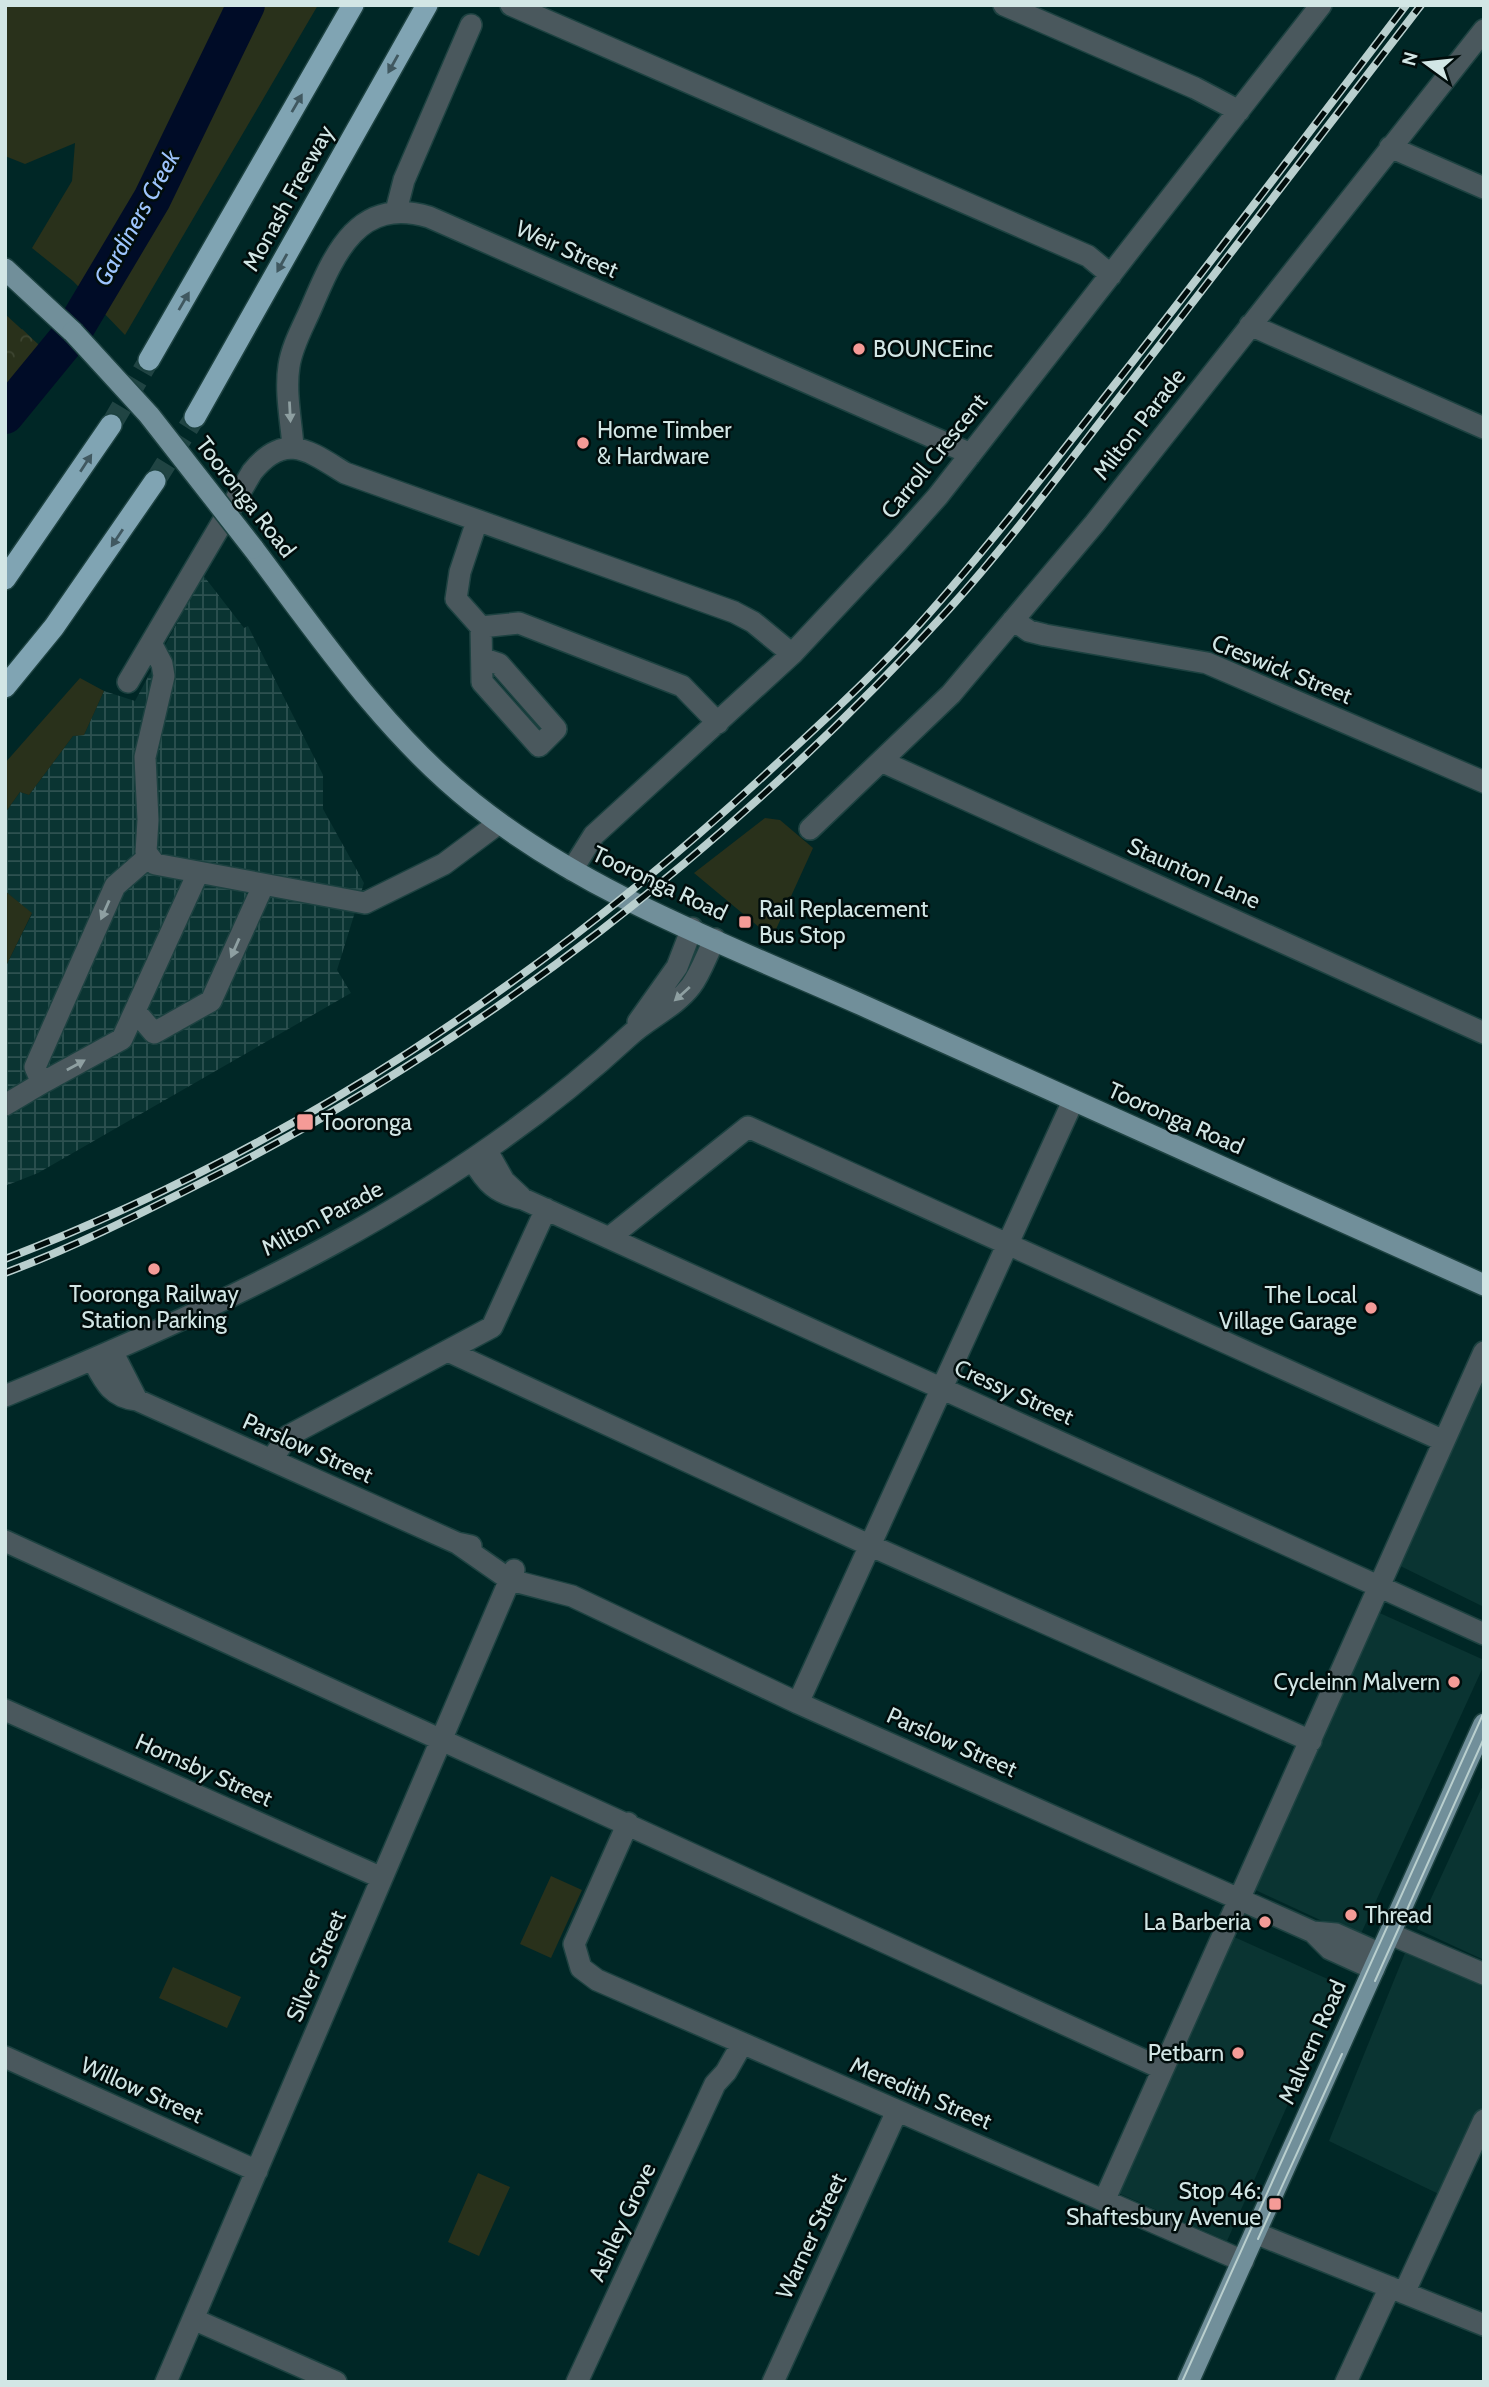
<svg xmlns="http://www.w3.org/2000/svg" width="1489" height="2387" viewBox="0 0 1489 2387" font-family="Cabin,sans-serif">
<defs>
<pattern id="industrial-grid" width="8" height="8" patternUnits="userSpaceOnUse" patternTransform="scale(1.75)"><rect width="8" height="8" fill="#0a3432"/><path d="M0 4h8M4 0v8" fill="none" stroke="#2d5150"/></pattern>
<pattern id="forest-crowns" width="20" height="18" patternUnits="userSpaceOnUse" patternTransform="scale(1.75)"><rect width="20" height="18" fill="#29311b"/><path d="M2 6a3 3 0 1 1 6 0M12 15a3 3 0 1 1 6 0" fill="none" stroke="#3d4531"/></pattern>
</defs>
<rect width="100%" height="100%" fill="#002726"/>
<!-- built -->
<path fill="#0a3432" d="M1484,1362V1607L1388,1560Z
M1373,1610L1484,1660V1665L1359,1938L1249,1887Z
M1484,1783V1960L1417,1929Z
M1232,1936L1341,1985L1227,2241L1118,2193Z
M1405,1953L1484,1984V2120L1449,2199L1329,2141Z"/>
<!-- industrial -->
<path fill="url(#industrial-grid)" d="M203,575L244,628L248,626L323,775V809L364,883L337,970L351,993L38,1173L5,1186V968L32,914L5,891V813L20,792L29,795L73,736L84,735L104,691L135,701Z"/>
<!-- green -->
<path fill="#29311b" d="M5,5H318L125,335L73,281L32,248L72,181L75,143L25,164L5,156Z
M5,314L42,348L5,392Z
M80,678L104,691L84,735L73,736L29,795L20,792L5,813V763Z
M765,818L780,820L813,848L772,938L694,873Z
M5,891L32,913L5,968Z
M551,1876L582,1890L551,1958L520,1944Z
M173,1967L241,1997L227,2028L159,1998Z
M478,2173L510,2187L479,2256L448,2242Z"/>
<!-- forest -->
<path fill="url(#forest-crowns)" d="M22,329L42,348L5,392V351Z"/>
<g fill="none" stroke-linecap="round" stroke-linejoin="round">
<!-- river -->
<path stroke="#000c27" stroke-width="38" d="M5,415L73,332L152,199L246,5"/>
<!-- highway-tunnel -->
<path stroke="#204443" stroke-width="21" stroke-dasharray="21 10" stroke-linecap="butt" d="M111,425L149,360
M155,481L195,417"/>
<defs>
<path id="minor" d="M511,5L1088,256L1111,275
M1004,5L1195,88L1239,111
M1390,147L1484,188
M396,211L404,180L471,25
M1250,325L1484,428
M293,446C291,421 285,391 289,366C292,345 304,325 312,306C335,252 359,196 429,217L971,454
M477,521L460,572L456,599L481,627L519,623L682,686L718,723
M1013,620L1029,631L1045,635L1207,663L1484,782
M481,627L482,682L539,746L556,729L499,664L484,659
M152,645L162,664L164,676L145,757L148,820L146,852L155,864L365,903L444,864L499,823
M128,682L252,472C285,431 309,451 345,473L734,612L753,622L792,654
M883,762L1484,1033
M810,829L951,694L1095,523L1484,30
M147,858L115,886L35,1067L42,1083L122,1039L198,873
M572,870L594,835L792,654L898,541L938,496L1321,5
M136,1012L154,1033L211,1001L263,886
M638,1022L677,967L692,928
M5,1105L42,1083
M487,1151L504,1181L521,1197
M473,1160C486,1183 496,1193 523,1199L1484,1634
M609,1238L748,1127L1444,1441
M112,1351L137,1400
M450,1352L869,1545L1311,1741
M93,1360C104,1381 111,1397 137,1400L457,1543L471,1546
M5,1396C227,1305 452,1200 629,1036C648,1018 675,1007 691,986C701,973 707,954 715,939
M271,1460L288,1436L492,1327L546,1209
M5,1541L1163,2069
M457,1543L510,1580L572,1596L798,1703L1313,1932L1336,1934L1381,1954
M798,1703L1073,1101
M5,1710L382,1878
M628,1823L574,1944L581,1968L597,1980L1243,2261
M1313,1932L1330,1949L1374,1969
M1390,1934L1484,1974
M5,2057L257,2171
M1104,2201L1484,1352
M1255,2233L1484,2325
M1404,2293L1484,2120
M193,2319L336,2382
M166,2382L514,1570
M577,2382L715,2084L726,2072L742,2044
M773,2382L897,2111
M1346,2382L1390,2287"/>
<path id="major" d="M5,269L73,332
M253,548C320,637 385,733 473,803C587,894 730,946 862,1005C1069,1099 1276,1193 1484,1285
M1188,2382L1484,1724"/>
<path id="highway" d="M149,360L353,5
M195,417L427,5
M5,579L111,425
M5,687L54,627L155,481"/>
</defs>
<!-- minor casing -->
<use href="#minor" stroke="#1d4241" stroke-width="24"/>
<!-- major casing -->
<use href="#major" stroke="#1d4241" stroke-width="24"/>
<!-- highway casing -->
<use href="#highway" stroke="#1d4241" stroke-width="24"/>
<!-- minor -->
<use href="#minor" stroke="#4a585d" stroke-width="21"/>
<!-- major -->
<use href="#major" stroke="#718f9a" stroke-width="21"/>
<!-- highway -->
<use href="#highway" stroke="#80a4b3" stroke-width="21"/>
<!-- tram -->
<path stroke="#b9cfce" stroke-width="2" d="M1375,1981L1484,1738
M1258,2239L1342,2054
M1182,2382L1484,1712"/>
<defs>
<path id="rail" d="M5,1259C288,1151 548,976 769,771C816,728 864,684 907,638C978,560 1043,476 1108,393C1209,265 1307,135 1406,5
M5,1273C72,1248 136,1216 199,1184C482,1042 736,843 949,609C1011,540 1068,463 1125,390C1224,262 1322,134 1421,5"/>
</defs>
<!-- rail casing -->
<use href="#rail" stroke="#b9cfce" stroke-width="8"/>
<!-- rail -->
<use href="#rail" stroke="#010d0c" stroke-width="5" stroke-dasharray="16" stroke-linecap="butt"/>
<defs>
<path id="major-bridge" d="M73,332L149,415L253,548"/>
</defs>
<!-- major-bridge casing -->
<use href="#major-bridge" stroke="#1d4241" stroke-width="24" stroke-linecap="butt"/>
<!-- major-bridge -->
<use href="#major-bridge" stroke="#718f9a" stroke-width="21"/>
</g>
<!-- one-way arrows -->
<defs><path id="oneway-solid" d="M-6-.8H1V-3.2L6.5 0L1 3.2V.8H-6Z" transform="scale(1.75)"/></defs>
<g fill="#405860">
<use href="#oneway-solid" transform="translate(393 64) rotate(119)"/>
<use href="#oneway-solid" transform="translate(297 103) rotate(-60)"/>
<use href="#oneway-solid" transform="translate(282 263) rotate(119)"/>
<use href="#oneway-solid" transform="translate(184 301) rotate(-60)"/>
<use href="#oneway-solid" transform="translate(86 463) rotate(-57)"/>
<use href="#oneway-solid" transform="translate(117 538) rotate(124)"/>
</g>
<g fill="#8e9fa1">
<use href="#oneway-solid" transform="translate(290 412) rotate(87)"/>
<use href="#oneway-solid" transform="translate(105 910) rotate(114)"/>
<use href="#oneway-solid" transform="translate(235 948) rotate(114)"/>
<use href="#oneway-solid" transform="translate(682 994) rotate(138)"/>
<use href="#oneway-solid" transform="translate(76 1065) rotate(-29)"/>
</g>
<!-- markers -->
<g fill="#f59b97" stroke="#010d0c" stroke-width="2.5">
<circle cx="859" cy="349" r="7"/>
<circle cx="583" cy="443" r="7"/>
<rect x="738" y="915" width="14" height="14" rx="3.5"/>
<rect x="296" y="1113" width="18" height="18" rx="3.5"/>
<circle cx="154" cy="1269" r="7"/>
<circle cx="1371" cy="1308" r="7"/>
<circle cx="1454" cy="1682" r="7"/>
<circle cx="1351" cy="1915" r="7"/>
<circle cx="1265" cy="1922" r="7"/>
<circle cx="1238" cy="2053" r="7"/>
<rect x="1268" y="2197" width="14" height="14" rx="3.5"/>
</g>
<g text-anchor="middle" stroke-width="5" stroke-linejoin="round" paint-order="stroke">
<!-- street labels -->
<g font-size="23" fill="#d2e6e5" stroke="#010d0c">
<text transform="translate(288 198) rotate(-61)" y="8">Monash Freeway</text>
<text transform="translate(567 249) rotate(24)" y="8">Weir Street</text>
<text transform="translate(1139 424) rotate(-52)" y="8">Milton Parade</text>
<text transform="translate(934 456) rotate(-51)" y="8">Carroll Crescent</text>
<text transform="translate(246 497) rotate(52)" y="8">Tooronga Road</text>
<text transform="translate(1282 669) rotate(22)" y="8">Creswick Street</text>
<text transform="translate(1194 873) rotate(24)" y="8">Staunton Lane</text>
<text transform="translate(660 883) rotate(25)" y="8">Tooronga Road</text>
<text transform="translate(1176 1118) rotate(24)" y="8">Tooronga Road</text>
<text transform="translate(322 1218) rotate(-28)" y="8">Milton Parade</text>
<text transform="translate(1014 1392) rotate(24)" y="8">Cressy Street</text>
<text transform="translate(308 1448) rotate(24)" y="8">Parslow Street</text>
<text transform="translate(952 1742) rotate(24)" y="8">Parslow Street</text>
<text transform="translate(204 1770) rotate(24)" y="8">Hornsby Street</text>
<text transform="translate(316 1966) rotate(-67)" y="8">Silver Street</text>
<text transform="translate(1312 2042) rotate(-66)" y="8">Malvern Road</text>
<text transform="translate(142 2090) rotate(24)" y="8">Willow Street</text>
<text transform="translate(921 2093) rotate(23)" y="8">Meredith Street</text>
<text transform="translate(622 2222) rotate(-65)" y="8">Ashley Grove</text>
<text transform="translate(811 2236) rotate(-65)" y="8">Warner Street</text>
</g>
<!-- poi labels -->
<g font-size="23" fill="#d2e6e5" stroke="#010d0c" text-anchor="start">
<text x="873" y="357">BOUNCEinc</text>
<text x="597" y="438">Home Timber<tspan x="597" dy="26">&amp; Hardware</tspan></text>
<text x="759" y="917">Rail Replacement<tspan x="759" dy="26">Bus Stop</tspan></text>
<text x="321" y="1130">Tooronga</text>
<text x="154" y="1302" text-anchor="middle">Tooronga Railway<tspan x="154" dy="26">Station Parking</tspan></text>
<text x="1357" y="1303" text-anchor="end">The Local<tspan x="1357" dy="26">Village Garage</tspan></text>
<text x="1440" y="1690" text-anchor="end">Cycleinn Malvern</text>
<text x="1365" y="1923">Thread</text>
<text x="1251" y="1930" text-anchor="end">La Barberia</text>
<text x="1224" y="2061" text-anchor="end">Petbarn</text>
<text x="1261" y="2199" text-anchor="end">Stop 46:<tspan x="1261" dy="26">Shaftesbury Avenue</tspan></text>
</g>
<!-- water labels -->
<g font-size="24" font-style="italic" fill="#9ec5fe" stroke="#010d0c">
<text transform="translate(137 218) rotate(-61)" y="8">Gardiners Creek</text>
</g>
</g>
<!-- border -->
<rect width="1489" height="2387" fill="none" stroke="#d2e6e5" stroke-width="14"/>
<!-- north arrow -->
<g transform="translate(1426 63) rotate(285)" stroke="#010d0c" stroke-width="5" paint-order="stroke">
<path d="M0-5L12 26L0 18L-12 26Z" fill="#d2e6e5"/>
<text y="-10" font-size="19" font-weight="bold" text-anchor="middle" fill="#d2e6e5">N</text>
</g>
</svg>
